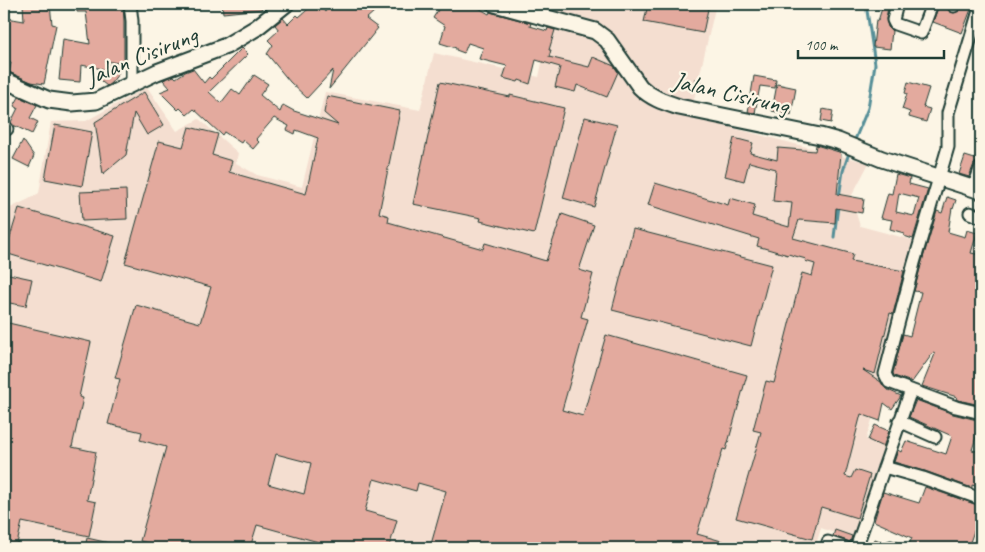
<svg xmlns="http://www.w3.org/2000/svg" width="985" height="552" viewBox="0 0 985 552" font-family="Caveat,sans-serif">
<rect width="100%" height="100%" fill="#fcf5e5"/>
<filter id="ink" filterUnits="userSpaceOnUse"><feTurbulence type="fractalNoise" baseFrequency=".02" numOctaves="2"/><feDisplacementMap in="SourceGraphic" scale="10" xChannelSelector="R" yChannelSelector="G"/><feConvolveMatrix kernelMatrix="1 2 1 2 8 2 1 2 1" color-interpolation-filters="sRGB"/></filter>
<g filter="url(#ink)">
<!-- built -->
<path fill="#f4ded0" d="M519,4H716L690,117L869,163L851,197L860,226L927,244L931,230L981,250V304L913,291L866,439L886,446L854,540L821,528L815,548L789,541L787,548H299L278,543L276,548H4V211L29,199L39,193L51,122L86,121L147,87L177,131L199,119L238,153L236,163L257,175L302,187L325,92L420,110L434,53L539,77L553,11Z"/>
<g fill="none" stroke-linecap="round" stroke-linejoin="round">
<!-- stream -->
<path stroke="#568f98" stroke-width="3" d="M854,142L868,108L875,64L866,4
M839,197L843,171L850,150
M834,237L838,206"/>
</g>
<!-- building -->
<path fill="#e3aa9e" stroke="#1f3d34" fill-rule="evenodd" d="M23,4H50L52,24L56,25L44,84L31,82L9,72L11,63L4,61V32L7,18L24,21Z
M77,4H123L124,21V64L105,61L119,73L111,83L107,86L97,78L103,69L81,65L80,82L59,80L63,39L90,44L86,12H77Z
M222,4H261L262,9L223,13Z
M314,4H317L325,12L330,6L332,7L337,4H383L366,19L378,28L346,68L329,89L333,70L307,98L290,82L267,54L273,45L268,40L279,30L275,25L283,18L288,24L297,15L299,17Z
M442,4H472L489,14L490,12L531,23L530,26L547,31L548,28L555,30L549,50H551L549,57L589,67L593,57L614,66L618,72L607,97L577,85L575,92L555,87L560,67L536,60L530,84L519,80L518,82L503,78L507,66L479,59L483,48L468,43L464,53L456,50V48L440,43L445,26L433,18Z
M648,4H709L703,33L644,22Z
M939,4H947L948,10L954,13L960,10L962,4H973L962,33L933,22Z
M883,5L888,7L886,19L888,27L892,31L890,49L873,47L876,20L878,21Z
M242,48L248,54L209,92L221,103L232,89L240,95L254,75L268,84L260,95L280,112L283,105L294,111L338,125L324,113L327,96L400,111L379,213L389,216L388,222L483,249L485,243L546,261L562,214L594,225L579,270L593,274L581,317L588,319L562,410L583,416L606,335L747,375L726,450L723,449L697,534L739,546V548H430L446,491L418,483L416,491L374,479L365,511L397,520L389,548H340L257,525L250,548H146L148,543L140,541L166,447L140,440L142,432L108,424L120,379L115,378L136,305L200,323L211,287L125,263L159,141L183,147L189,127L218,134L212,155L232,161L229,172L306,194L318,138L296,130L295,134L287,130L289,126L274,118L256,139L259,142L253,149L243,140L241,143L224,132L222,135L194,109L187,115L180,108L178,110L160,92L170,88L163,80L174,76L176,78L185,72L193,69L204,83L209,77L211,79ZM276,454L311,463L304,494L268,484Z
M754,76L776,80L775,88L760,86L755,113L748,112Z
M695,79L702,81L699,90L692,88Z
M440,82L510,97V95L564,108L534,234L480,221L481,218L413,204Z
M908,82L929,88L923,107L930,109L926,122L909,117L910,112L902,109L907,94L905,93Z
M777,84L796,88L791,115L772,111Z
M144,92L164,125L147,135L134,113L126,155L103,174L95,122Z
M19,97L37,105L30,118L38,122L32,134L13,125L11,122L18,108L14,106Z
M823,109L833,111L831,123L821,121Z
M585,117L617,125L594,207L563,198Z
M55,125L92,132L82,186L45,179Z
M734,138L753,143L750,153L777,160L778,148L815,151L816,145L839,152L841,154L837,194L864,199L862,213L836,208L835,223L799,220L793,238L853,254L851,261L904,271L893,314L890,313L875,374L863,370L881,382L886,389L901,396L892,409L884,403L880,421L861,414L845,476L851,478L855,470L870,475L857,518L821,507L812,539L736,518L761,432L753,430L766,381L774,383L802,273L812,276L815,264L805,261L806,259L788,254V255L757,246L759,239L648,205L655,183L728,205L730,198L755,205L752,216L789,227L792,203L773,201L776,169L749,162L744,181L725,176Z
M23,140L34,156L29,167L13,159Z
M965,156L978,160L974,164L969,177L959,174Z
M896,174L910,178L909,184L928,189L913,239L904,236V233L890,229L892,220L881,218L888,193L892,194ZM899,193L919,198L914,216L896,212Z
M126,190L127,219L82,221L80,192Z
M947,197L956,200L953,209L952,208L948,232L965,237L967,230L977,233L971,253L981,255V396L980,405L958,400L956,399L957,397L922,386L935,354L933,353L912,382L894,376L893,373L903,334L910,336L921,292L914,291L921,265L937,211L942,213Z
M19,208L115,236L101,282L5,253Z
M633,229L772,265L751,346L612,310Z
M4,273L32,279L26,306L4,302Z
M4,322L91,342L79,397L83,398L72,447L96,452L87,500L96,502L89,536L22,522L16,548H4Z
M916,400L953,414L981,421L972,450L981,452L978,467L981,468V488L972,485V488L925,471L894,462L898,450L901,452L906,441L946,454L952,436L909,417Z
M875,425L889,431L883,447L868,440Z
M925,487L981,506V520L977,532L974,531L968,548H907L912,538L874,521L883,492L919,503Z
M835,530L852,536L850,542L833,536Z
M87,538L118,545L117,548H85Z
M875,539L885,543L884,548H872Z"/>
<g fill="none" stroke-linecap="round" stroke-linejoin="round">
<defs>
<path id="street" d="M130,4L132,21V85
M897,4L893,20L895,24L921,33L932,4
M981,4L948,113V147L914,263L885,374L889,382L956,407L981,413
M954,6L955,4
M4,126L7,129
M973,189L981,167
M970,213L981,217
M899,421L935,437
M884,467L923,478L981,499
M828,542L846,548
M891,547L894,548
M856,548L911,390"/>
<path id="secondary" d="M495,4L595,31L607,40L640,87C651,98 664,102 679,107L820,136L838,141L882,159L981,191
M4,80L49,100L72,103L96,101L157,72L226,46L256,28L286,4"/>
</defs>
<!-- street casing -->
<use href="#street" stroke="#1f3d34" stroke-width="15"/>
<!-- secondary casing -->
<use href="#secondary" stroke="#1f3d34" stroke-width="19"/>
<!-- street -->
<use href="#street" stroke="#fcf5e5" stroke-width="11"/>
<!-- secondary -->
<use href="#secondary" stroke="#fcf5e5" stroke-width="15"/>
</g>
</g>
<g text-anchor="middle" stroke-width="4.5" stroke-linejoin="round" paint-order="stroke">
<!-- street labels -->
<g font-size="25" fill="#1f3d34" stroke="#fcf5e5">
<text transform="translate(141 55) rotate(-22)" y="9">Jalan Cisirung</text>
<text transform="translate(731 92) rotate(13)" y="9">Jalan Cisirung</text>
</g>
</g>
<!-- margin -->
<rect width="985" height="552" fill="none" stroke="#fcf5e5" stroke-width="20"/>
<rect x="10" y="10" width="965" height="532" fill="none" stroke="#1f3d34" stroke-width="2" filter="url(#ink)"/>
<!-- scale -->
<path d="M798 50v8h146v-8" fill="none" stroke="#1f3d34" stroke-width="2.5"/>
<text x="805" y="50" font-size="15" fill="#1f3d34" stroke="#fcf5e5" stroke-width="4" paint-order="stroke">100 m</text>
</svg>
